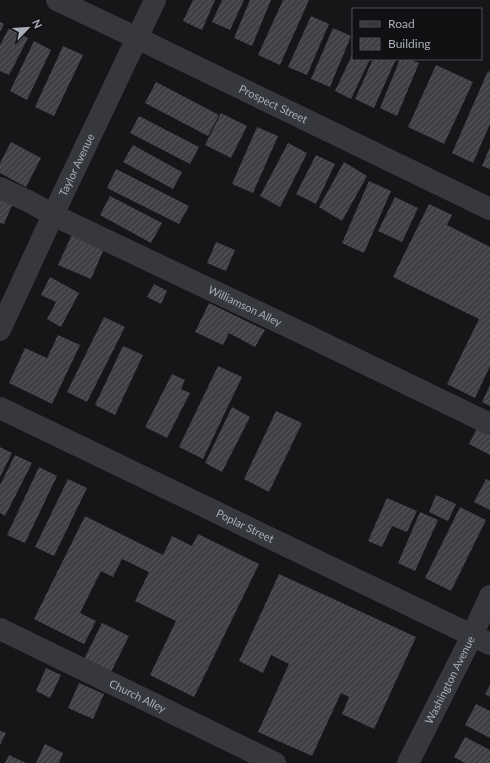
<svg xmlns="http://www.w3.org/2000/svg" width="490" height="763" viewBox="0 0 490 763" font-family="Lato,sans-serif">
<defs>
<pattern id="building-hatch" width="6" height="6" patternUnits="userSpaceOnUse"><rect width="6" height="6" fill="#404145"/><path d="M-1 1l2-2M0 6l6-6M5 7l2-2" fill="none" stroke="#595a5e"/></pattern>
</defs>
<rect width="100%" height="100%" fill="#161618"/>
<!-- building -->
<path fill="url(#building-hatch)" d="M193,0H215L202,30L183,21Z
M222,0H244L230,30L212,22Z
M250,0H271L252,46L234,38Z
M283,0H309L280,65L258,55Z
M311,16L329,24L307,75L288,67Z
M0,22L4,24L0,32Z
M9,28L28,38L9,75L0,71V45Z
M333,28L351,36L330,87L311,79Z
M34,41L51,50L27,100L10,91Z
M63,46L83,55L54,116L35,107Z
M353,53V59H370L351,99L335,91Z
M373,59H396L374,108L355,99Z
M400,59H409L419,63L397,116L380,108Z
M436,65L473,82L444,144L408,127Z
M488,71L490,72V124L473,163L452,153Z
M156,82L219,115L208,136L145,103Z
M221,113L247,126L231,158L205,145Z
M139,116L199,147L190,164L130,133Z
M257,127L278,136L253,193L232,184Z
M11,142L41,158L26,187L0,173V163Z
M288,143L307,153L280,207L260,196Z
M133,145L182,172L173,189L123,162Z
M490,147V169L482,166Z
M316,155L335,164L316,204L296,194Z
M344,162L367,176L342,221L319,207Z
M116,169L189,206L179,224L107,188Z
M369,181L391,191L364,253L342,243Z
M0,194L14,201L4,224L0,223Z
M110,196L162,223L151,243L100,215Z
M395,197L418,208L402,242L378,231Z
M429,204L452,215L447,225L490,247V366L475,398L447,384L479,319L393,277Z
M74,230L106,244L91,279L58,265Z
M216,242L235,250L226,271L207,263Z
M50,277L79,293L61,327L47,319L56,302L41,295Z
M154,284L167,291L161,304L147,297Z
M209,303L265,330L255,347L229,333L223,345L195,332Z
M104,317L125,327L87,402L67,392Z
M58,335L80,345L52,404L9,383L25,348L47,358Z
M123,346L143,355L115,415L95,405Z
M218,366L242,377L203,459L179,447Z
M172,374L185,380L181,389L190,393L167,438L145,427Z
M490,385V406L482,402Z
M232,407L250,417L222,472L205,463Z
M276,411L302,423L269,492L244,479Z
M480,422L490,427V455L469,444Z
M0,447L12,453L0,477Z
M15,455L32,463L5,516L0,513V485Z
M39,467L57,476L25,543L7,535Z
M68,479L87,488L54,556L35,547Z
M486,479L490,481V510L474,502Z
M436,495L456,504L448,521L429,512Z
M387,498L417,511L407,532L392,526L382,547L368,541Z
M460,507L486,520L451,591L425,578Z
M420,512L438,520L415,571L398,563Z
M85,516L163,555L172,536L192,546L198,534L259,564L194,697L150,675L176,621L135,601L149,572L122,559L113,577L101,571L80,613L96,621L84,644L34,619Z
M279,574L416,637L374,729L342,714L349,697L341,693L312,756L258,732L289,664L271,655L263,673L239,661Z
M102,623L129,636L111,672L84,659Z
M46,668L61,675L50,698L36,691Z
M79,683L104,694L93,719L68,708Z
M490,685V697L485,694Z
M476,704L490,711V738L465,725Z
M0,731L6,733L0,745Z
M465,737L490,750V763H465L454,757Z
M45,744L63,753L59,763H36Z
M9,755L26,763H5Z"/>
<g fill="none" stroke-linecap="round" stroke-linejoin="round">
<!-- minor -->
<g stroke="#37383d" stroke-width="22">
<path id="s1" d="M57,0L137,38L490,209"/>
<path id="s2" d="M0,188L30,202L53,215L304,334L490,424"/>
<path id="s3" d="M0,330L53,215L155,0"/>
<path id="s4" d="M0,408L490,644"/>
<path id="s5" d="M0,629L275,763"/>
<path id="s6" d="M408,763L472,636L490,596"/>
</g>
</g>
<g text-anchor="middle" stroke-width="3.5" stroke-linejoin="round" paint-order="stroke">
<!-- street labels -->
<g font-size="11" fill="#a8adb8" stroke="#111113">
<text dy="4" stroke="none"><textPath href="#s1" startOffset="240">Prospect Street</textPath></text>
<text dy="4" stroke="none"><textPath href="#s3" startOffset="182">Taylor Avenue</textPath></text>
<text dy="4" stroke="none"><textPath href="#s2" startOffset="272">Williamson Alley</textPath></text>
<text dy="4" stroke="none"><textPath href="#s4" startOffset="272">Poplar Street</textPath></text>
<text dy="4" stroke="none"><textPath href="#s6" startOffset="93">Washington Avenue</textPath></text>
<text dy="4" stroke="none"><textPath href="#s5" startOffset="153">Church Alley</textPath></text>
</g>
</g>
<!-- legend -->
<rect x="352" y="8" width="130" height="52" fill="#111113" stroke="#4d4f55"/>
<rect x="360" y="21" width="20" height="6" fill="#37383d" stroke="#4d4f55"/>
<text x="388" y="28" font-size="12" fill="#a8adb8">Road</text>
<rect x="360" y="38" width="20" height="12" fill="url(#building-hatch)" stroke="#4d4f55"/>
<text x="388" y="48" font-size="12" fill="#a8adb8">Building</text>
<!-- north arrow -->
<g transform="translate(28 28) rotate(65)" stroke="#111113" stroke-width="3" paint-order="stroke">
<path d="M0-3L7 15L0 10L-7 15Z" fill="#a8adb8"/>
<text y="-6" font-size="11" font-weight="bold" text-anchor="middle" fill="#a8adb8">N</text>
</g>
</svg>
